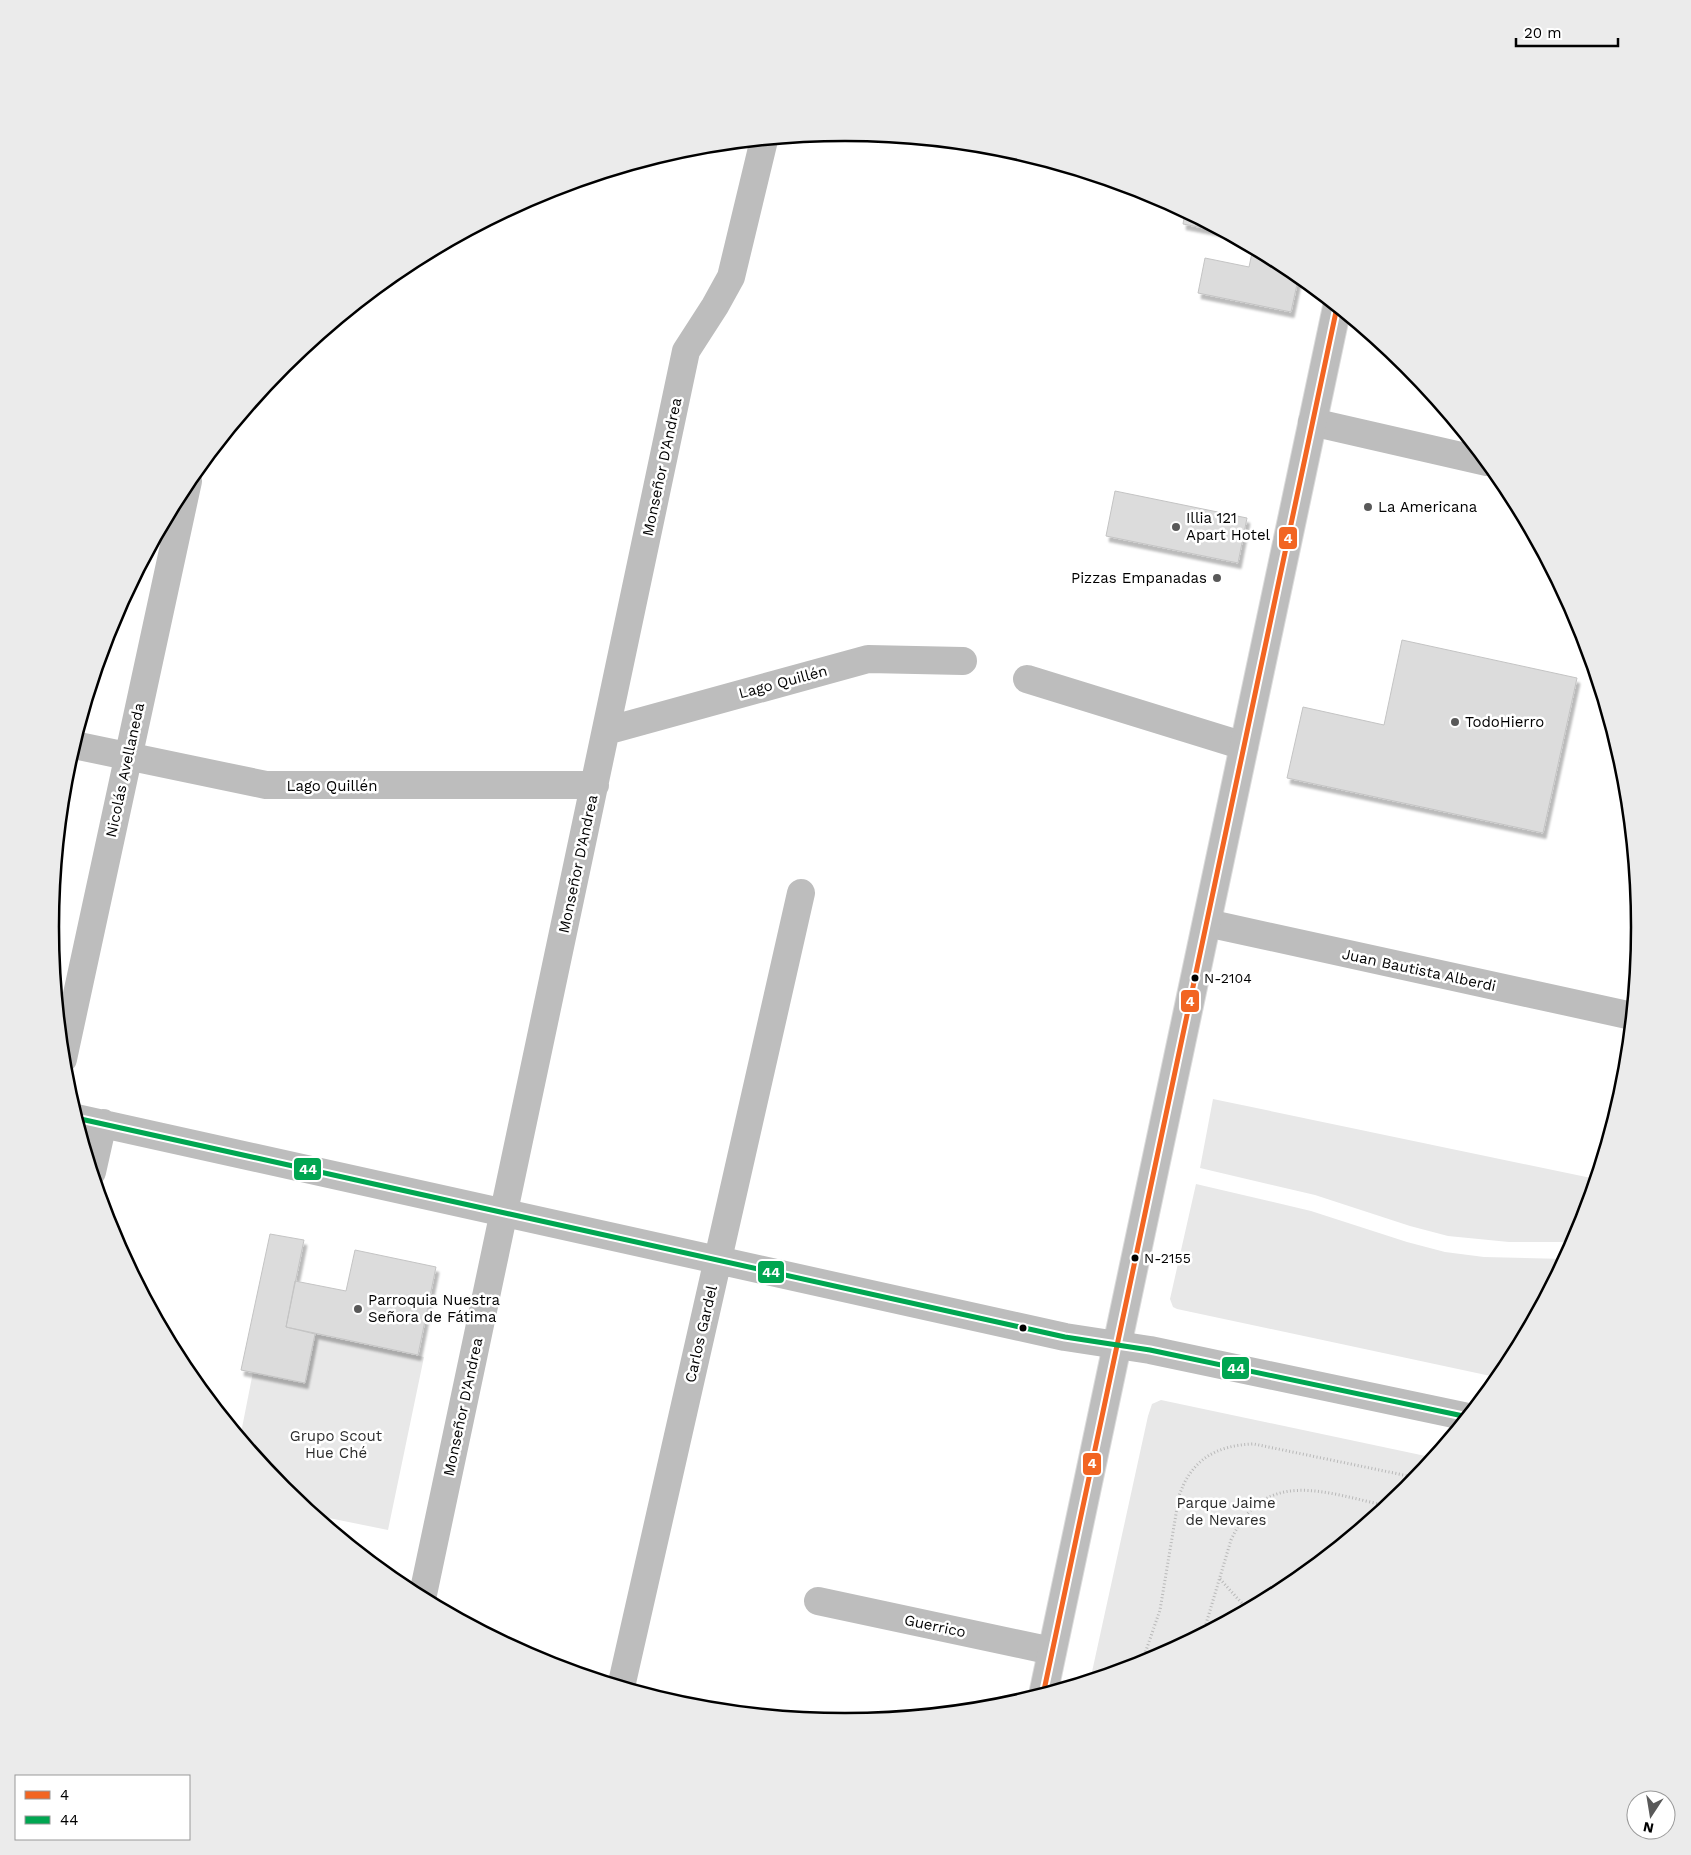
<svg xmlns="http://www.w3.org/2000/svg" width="1691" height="1855" viewBox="0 0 1691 1855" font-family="'Work Sans',sans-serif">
<defs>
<filter id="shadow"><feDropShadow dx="3" dy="5.5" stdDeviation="1" flood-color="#0004"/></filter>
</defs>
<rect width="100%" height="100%" fill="#fff"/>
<!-- green -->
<path fill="#e8e8e8" d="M1213,1099L1596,1179L1580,1232L1575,1242H1509L1448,1236L1410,1226L1315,1195L1200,1168Z
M1196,1184L1311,1211L1407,1242L1445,1252L1484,1257L1566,1259L1507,1370L1500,1378L1177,1309L1173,1307L1170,1299Z
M315,1334L424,1357L388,1530L314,1515L283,1490L240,1438L253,1372L304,1383Z
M1161,1400L1435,1458L1408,1490L1287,1589L1150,1663L1090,1681L1148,1416L1152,1404Z"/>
<!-- building -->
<path fill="#dcdcdc" stroke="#c4c4c4" filter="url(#shadow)" d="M1185,212L1224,232L1183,224Z
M1253,248L1288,266L1299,275L1291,312L1198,293L1205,258L1249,267Z
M1115,491L1247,518L1238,563L1106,536Z
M1402,640L1577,678L1543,833L1287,778L1303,707L1384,725Z
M270,1234L304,1240L286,1327L315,1334L305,1383L241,1370Z
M355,1250L436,1267L418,1355L286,1327L295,1281L346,1291Z"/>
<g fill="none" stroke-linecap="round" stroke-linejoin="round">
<defs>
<path id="primary" d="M1043,1695L1337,307"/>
</defs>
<!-- primary casing -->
<use href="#primary" stroke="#dbdbdb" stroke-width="30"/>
<!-- path -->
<path stroke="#b8b8b8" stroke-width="3" stroke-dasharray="1 2.5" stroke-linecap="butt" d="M1220,1579L1248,1610
M1203,1634L1231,1540C1265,1466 1325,1493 1388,1506
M1141,1665L1160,1610L1179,1496C1191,1460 1216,1445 1254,1444L1418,1478"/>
<!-- street -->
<path stroke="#bdbdbd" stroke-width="28" d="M1312,422L1487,462
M1027,679L1244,746
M606,731L868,659L963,661
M74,745L266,785H595
M1207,923L1632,1016
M63,1059L188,481
M76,1118L1065,1337L1150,1350L1468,1417
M92,1172L103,1123
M422,1599L686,351L715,306L731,277L764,140
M818,1601L1052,1651
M621,1687L801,893"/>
<!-- primary -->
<use href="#primary" stroke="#bdbdbd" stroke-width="28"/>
<defs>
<path id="bus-1" d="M1043,1695L1337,307"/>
<path id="bus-2" d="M76,1118L1065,1337L1150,1350L1468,1417"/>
</defs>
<!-- bus-1 casing -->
<use href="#bus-1" stroke="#fff" stroke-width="9"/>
<!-- bus-2 casing -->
<use href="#bus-2" stroke="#fff" stroke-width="9"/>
<!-- bus-1 -->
<use href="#bus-1" stroke="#f26522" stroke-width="5"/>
<!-- bus-2 -->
<use href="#bus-2" stroke="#00a651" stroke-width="5"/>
</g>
<!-- markers -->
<g fill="#595959" stroke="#fff" stroke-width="2">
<circle cx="1368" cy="507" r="5"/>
<circle cx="1176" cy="527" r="5"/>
<circle cx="1217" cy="578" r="5"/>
<circle cx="1455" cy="722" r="5"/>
<circle cx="358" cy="1309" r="5"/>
</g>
<g fill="#000" stroke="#fff" stroke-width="2">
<circle cx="1195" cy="978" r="4.5"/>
<circle cx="1135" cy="1258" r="4.5"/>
<circle cx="1023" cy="1328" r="4.5"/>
</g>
<g text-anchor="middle" stroke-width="5" stroke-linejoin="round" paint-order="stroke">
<!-- bus labels -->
<g font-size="14" fill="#000" stroke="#fff" text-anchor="start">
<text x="1204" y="983">N-2104</text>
<text x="1144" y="1263">N-2155</text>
</g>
<!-- street labels -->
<g font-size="15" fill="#000" stroke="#fff">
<text transform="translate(662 467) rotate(-78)" y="5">Monseñor D'Andrea</text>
<text transform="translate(783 682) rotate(-15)" y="5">Lago Quillén</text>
<text transform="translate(125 770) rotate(-78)" y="5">Nicolás Avellaneda</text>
<text x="332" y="791">Lago Quillén</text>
<text transform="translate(578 864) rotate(-78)" y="5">Monseñor D'Andrea</text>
<text transform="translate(1419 970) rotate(12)" y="5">Juan Bautista Alberdi</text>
<text transform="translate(701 1334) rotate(-77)" y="5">Carlos Gardel</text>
<text transform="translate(463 1407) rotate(-78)" y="5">Monseñor D'Andrea</text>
<text transform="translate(935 1626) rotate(12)" y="5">Guerrico</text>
</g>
<!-- poi labels -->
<g font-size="15" fill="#000" stroke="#fff" text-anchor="start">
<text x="1378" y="512">La Americana</text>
<text x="1186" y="523">Illia 121<tspan x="1186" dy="17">Apart Hotel</tspan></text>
<text x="1207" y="583" text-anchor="end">Pizzas Empanadas</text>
<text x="1465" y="727">TodoHierro</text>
<text x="368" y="1305">Parroquia Nuestra<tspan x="368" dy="17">Señora de Fátima</tspan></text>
</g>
<!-- park labels -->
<g font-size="15" fill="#2d2d2d" stroke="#fff">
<text x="336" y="1441">Grupo Scout<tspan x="336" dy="17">Hue Ché</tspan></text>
<text x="1226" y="1508">Parque Jaime<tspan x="1226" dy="17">de Nevares</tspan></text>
</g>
</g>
<!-- crop -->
<path d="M0 0H1691V1855H0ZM59 927a786 786 0 1 1 1572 0a786 786 0 1 1-1572 0Z" fill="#ebebeb" fill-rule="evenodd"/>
<path fill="none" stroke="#000" stroke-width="2.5" d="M59 927a786 786 0 1 1 1572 0a786 786 0 1 1-1572 0Z"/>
<g stroke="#fff" stroke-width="2">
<rect x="1278" y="526" width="20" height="24" rx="5" fill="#f26522"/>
<rect x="1180" y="989" width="20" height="24" rx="5" fill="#f26522"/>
<rect x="293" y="1157" width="29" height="24" rx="5" fill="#00a651"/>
<rect x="757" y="1260" width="28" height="24" rx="5" fill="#00a651"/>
<rect x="1221" y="1356" width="29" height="24" rx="5" fill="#00a651"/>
<rect x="1082" y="1452" width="20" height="24" rx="5" fill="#f26522"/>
</g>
<g font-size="14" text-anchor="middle" font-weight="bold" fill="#fff">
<text x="1288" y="543">4</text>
<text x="1190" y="1006">4</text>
<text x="308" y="1174">44</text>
<text x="771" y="1277">44</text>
<text x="1236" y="1373">44</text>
<text x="1092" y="1468">4</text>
</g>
<!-- legend -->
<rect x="15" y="1775" width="175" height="65" fill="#ffffff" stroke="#999999"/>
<rect x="25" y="1791" width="25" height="8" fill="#f26522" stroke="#999999"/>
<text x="60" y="1800" font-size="15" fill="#000000">4</text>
<rect x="25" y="1816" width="25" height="8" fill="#00a651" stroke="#999999"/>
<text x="60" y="1825" font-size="15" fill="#000000">44</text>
<!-- north arrow -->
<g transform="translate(1651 1815) rotate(192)"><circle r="24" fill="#ffffff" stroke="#999999"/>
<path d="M0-4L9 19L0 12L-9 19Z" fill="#595959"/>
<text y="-8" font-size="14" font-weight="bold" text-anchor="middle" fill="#000000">N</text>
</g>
<!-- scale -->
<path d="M1516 38v8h102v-8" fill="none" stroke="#000000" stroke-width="2.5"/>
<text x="1524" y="38" font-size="15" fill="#000000" stroke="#ffffff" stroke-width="4" paint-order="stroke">20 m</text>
</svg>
